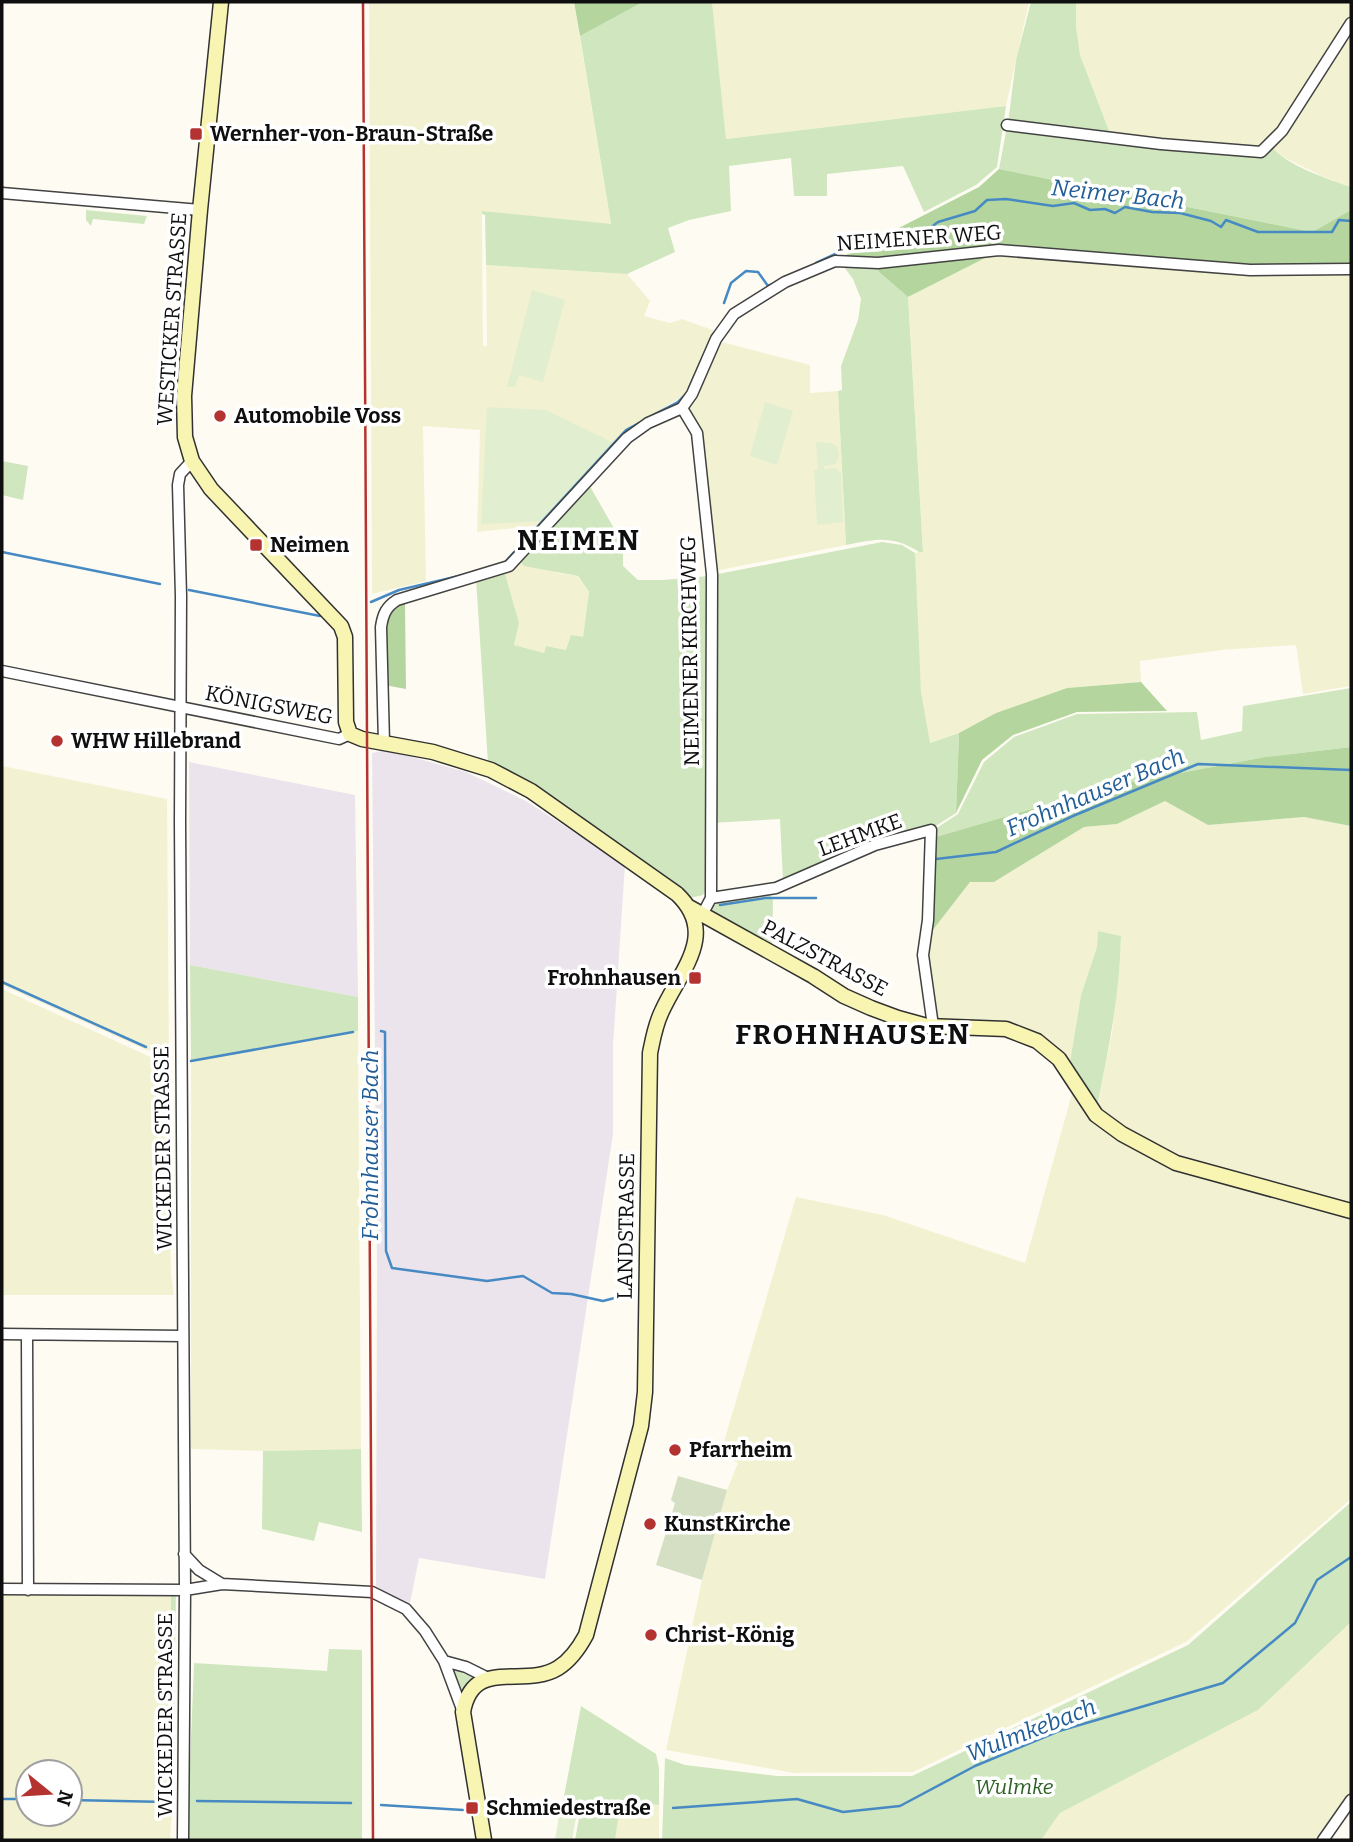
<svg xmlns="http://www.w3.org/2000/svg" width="1353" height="1842" viewBox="0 0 1353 1842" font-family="Bitter,serif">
<rect width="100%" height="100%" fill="#fefcf2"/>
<!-- industrial -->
<path fill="#ece4ed" d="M387,750L466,772L526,801L625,865L613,1046V1134L545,1579L419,1558L409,1608L376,1586L377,1264L372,753Z
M189,762L355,795L358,997L190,965Z"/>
<!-- farmland -->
<path fill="#f2f2d3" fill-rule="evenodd" d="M369,2H574L611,225L482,211L483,346H487L486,265L627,274L650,301L644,316L670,323L682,319L718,332L689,392L646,419L544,525L477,532L480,430L423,426L426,581L372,594Z
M712,2H1029L1006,106L726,139Z
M1076,2H1351V21L1281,131L1260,151L1111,136L1080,55L1076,26Z
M1351,26V187L1324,177L1277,154L1271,146Z
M999,251L1351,271V686L1303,694L1296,645L1222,650L1140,661L1141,682L1067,688L996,713L959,733L929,743L921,692L917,623L915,559V553L923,551L908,297Z
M718,341L810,365V393L838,391L846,545L715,571L700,433L682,404Z
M517,558L558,573L577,576L589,592L583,637L567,650L546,646L544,653L514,645L519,623L504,570Z
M2,766L167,799L169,1060L2,985Z
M1165,801L1208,825L1304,817L1351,826V1209L1177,1161L1096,1111L1112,1033L1120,962L1121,936L1098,931L1097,947L1081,995L1069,1068L1040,1039L936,1022L926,956L929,935L970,882H994L1084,827L1117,824Z
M2,989L168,1065L171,1274L174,1295H2Z
M358,1031L361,1449L263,1451L191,1449V1062Z
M1074,1086L1097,1120L1175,1165L1351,1216V1499L1186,1642L913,1772L794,1773L666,1750L702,1580L727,1490L738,1463L720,1455L796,1197L883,1215L1025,1263Z
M2,1593L171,1595V1799H173L170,1840H2ZM28,1772H70V1814H28Z
M1351,1622V1796L1320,1840H1041L1060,1813L1258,1710Z
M620,1800L659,1805V1840H615Z"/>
<!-- green -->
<path fill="#d0e6be" d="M643,2H712L726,139L1006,106L997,167L976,185L924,212L903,166L827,174V196H794L791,158L729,166L731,211L689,220L668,228L675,252L627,274L486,265L485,215L482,214V211L611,224L580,36Z
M1031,2H1076V26L1080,55L1111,136L1008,123L1016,60Z
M1007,126L1262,154L1271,146C1285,165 1328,179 1351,187V210L1312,232L999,169Z
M86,210L147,216L144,224L93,219L91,226L86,220Z
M841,263L878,264L879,272L908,297L923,552H919C892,535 877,539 846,545L838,391L842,390L841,366L858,320L861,299L853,279Z
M2,461L28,466L23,500L2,495Z
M588,483L623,544V566L638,580H663L709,576L707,886L703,895L690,898L530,784L488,763L476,579L504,570L519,623L514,645L544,653L546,646L566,650L571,635L583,637L589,592L578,576L524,566L517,558Z
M882,542L902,545L915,553L921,692L930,743L959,733L956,813L931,829L783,882L780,819L712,823L713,575Z
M1351,688V747L1265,757L1111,786L932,838V831L958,814L984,762L1014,737L1077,714L1197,712L1201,740L1242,731L1243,706Z
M767,890L773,900L772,952L717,919L712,912L715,902Z
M1098,931L1121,936C1120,995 1108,1053 1096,1111L1069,1068L1081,995L1097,947Z
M190,965L358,997V1031L191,1062Z
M361,1449L362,1532L319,1522L314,1541L262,1529L263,1451Z
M1351,1502V1622L1258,1710L1060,1813L1041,1840H662L665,1758L685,1765L777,1776H912L1188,1645Z
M176,1586L173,1799H171V1595Z
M329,1649L362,1650V1840H187L194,1663L327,1671Z
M455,1670L472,1677V1681L461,1693L452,1672Z
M581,1706L656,1754L659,1768V1805L621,1800L615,1840H575L579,1818L561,1812Z"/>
<!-- forest -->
<path fill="#b4d69e" d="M574,2H643L580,36Z
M999,169L1312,232L1351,210V264L1251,269L999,249L878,261L838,259L979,187Z
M999,251L908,297L879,272L878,264Z
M405,603L406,689L384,685L385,619L393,606Z
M1141,682L1167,711L1077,712L1013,735L982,760L956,813L959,733L996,713L1067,688Z
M1351,747V826L1304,817L1208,825L1165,801L1117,824L1084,827L994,882H970L929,935L932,838L1111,786L1265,757Z"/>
<!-- cemetery -->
<path fill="#d4dfc4" d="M678,1476L727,1490L702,1580L656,1565L675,1503L671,1500Z"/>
<!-- pitch -->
<path fill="#e1eecf" d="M532,290L565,300L543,382L519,375L515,387H507Z
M765,402L793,411L777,465L750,456Z
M487,407L546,410L616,444L545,521L481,524Z
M816,442L831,443L837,446L839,455L836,464L824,466V469L836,468L841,473L843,522L817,525L814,470L818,469Z
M559,1816L576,1818L572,1840H555Z"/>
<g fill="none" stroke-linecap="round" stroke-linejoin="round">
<!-- stream -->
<path stroke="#478ac3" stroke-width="2.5" d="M879,243H890L921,230L930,228L938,222L975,211L987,200L1006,199L1053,206L1074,203L1090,210L1105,209L1115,213L1125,207L1152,212L1180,213L1211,221L1221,227L1226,220L1258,232H1332L1339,220L1351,221
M856,244L860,242
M816,263L850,247
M724,303L731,283L746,271L758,272L768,286L775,283
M689,388L713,334
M653,415L678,402L686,394
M2,552L160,584
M505,562L626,430L639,423
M189,590L320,616
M371,602L399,590L459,576
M936,859L996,852L1073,816L1198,764L1351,770
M720,905L765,898H816
M2,982L146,1047
M381,1031L385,1032L386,1251L392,1268L487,1281L523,1276L552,1293L571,1294L603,1301L630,1294L628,1211
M191,1061L353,1032
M2,1799H28
M70,1800L168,1802
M197,1801L351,1803
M549,1803L644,1807
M381,1805L463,1810
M673,1808L797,1799L843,1812L900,1806L975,1766L1059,1731L1223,1683L1295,1623L1317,1580L1351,1557"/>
<defs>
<path id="street" d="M1007,125L1161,144L1261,152L1282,131L1351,23
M2,193L200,210
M682,408L697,433L712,574L711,898L702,915
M2,671L339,739L350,734
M384,743L381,627C383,614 386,607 397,600L509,566L627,438L648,423L682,408L692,394L716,339L734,314L785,282L835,261L878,263L999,250L1250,270L1351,269
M711,898L776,888L875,845L931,830L928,920L923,955L933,1026
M2,1334L183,1336
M27,1335L28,1590
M184,1554L199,1570L222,1584
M2,1589L185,1590L222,1584L372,1592L406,1609L425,1631L444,1661L463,1712
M444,1661L466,1667L488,1678
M183,1840L185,1590L180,822L181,596L178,485L180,474L192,461
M1323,1840L1351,1800"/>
<path id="secondary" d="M221,2L200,210L184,396L185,437L192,461L211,489L341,626L345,637L346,722L350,734L362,739L433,752L491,770L531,791L677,894C719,934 680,971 662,1011C655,1025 653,1039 650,1053L645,1392L641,1426L586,1635C579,1648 571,1660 558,1668C524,1689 473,1656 463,1712L484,1840
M689,907L813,976L844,996L871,1008L898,1018L927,1026L1006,1029L1037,1041L1059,1059L1096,1115L1122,1134L1176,1163L1351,1211"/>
</defs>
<!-- street casing -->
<use href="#street" stroke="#424242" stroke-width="13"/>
<!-- secondary casing -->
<use href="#secondary" stroke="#313131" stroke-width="17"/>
<!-- street -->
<use href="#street" stroke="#fff" stroke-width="10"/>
<!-- secondary -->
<use href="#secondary" stroke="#f8f5b2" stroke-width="14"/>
<!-- rail -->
<path stroke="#b43331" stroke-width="2.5" d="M363,2L373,1840"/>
</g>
<!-- markers -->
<g fill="#b43331" stroke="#fff" stroke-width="2.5">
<rect x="189" y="127" width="14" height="14" rx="3.5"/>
<circle cx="220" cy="416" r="7"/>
<rect x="249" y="538" width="14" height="14" rx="3.5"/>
<circle cx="57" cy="741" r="7"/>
<rect x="688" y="971" width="14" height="14" rx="3.5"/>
<circle cx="675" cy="1450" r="7"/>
<circle cx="650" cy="1524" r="7"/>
<circle cx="651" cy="1635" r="7"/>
<rect x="465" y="1801" width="14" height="14" rx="3.5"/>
</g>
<g text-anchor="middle" stroke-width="7" stroke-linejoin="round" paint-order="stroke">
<!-- poi labels -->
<g font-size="21" font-weight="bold" fill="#0f0f0f" stroke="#fff" text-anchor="start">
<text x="210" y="141">Wernher-von-Braun-Straße</text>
<text x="234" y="423">Automobile Voss</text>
<text x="270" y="552">Neimen</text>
<text x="71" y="748">WHW Hillebrand</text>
<text x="681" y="985" text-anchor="end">Frohnhausen</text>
<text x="689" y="1457">Pfarrheim</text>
<text x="664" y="1531">KunstKirche</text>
<text x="665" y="1642">Christ-König</text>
<text x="486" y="1815">Schmiedestraße</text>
</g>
<!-- street labels -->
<g font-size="21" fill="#0f0f0f" stroke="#fff">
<text transform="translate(919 238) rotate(-4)" y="7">NEIMENER WEG</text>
<text transform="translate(172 319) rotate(-86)" y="7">WESTICKER STRASSE</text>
<text transform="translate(690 651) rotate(-91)" y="7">NEIMENER KIRCHWEG</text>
<text transform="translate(269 705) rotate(11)" y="7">KÖNIGSWEG</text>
<text transform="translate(860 835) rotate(-20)" y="7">LEHMKE</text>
<text transform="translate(825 958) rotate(28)" y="7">PALZSTRASSE</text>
<text transform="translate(163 1148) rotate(-91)" y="7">WICKEDER STRASSE</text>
<text transform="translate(626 1226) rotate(-89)" y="7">LANDSTRASSE</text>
<text transform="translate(165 1715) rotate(-90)" y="7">WICKEDER STRASSE</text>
</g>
<!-- park labels -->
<g font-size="21" font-style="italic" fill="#2d6224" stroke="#fff">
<text x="1014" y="1794">Wulmke</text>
</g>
<!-- water labels -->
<g font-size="23" font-style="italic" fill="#215d97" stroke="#fff">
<text transform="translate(1118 194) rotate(6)" y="8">Neimer Bach</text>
<text transform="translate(1095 792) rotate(-23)" y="8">Frohnhauser Bach</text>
<text transform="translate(370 1145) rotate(-90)" y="8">Frohnhauser Bach</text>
<text transform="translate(1031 1730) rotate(-21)" y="8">Wulmkebach</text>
</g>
<!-- district labels -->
<g font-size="28" font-weight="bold" letter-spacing="2" fill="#0f0f0f" stroke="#fff">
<text x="579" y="550">NEIMEN</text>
<text x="853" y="1044">FROHNHAUSEN</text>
</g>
</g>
<!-- border -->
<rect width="1353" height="1842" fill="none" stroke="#0f0f0f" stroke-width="7"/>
<!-- north arrow -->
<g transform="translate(49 1793) rotate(108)"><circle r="33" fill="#ffffff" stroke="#9f9f9f" stroke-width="2"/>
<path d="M0-5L12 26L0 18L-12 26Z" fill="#b43331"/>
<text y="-10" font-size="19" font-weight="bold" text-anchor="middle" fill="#0f0f0f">N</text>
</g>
</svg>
